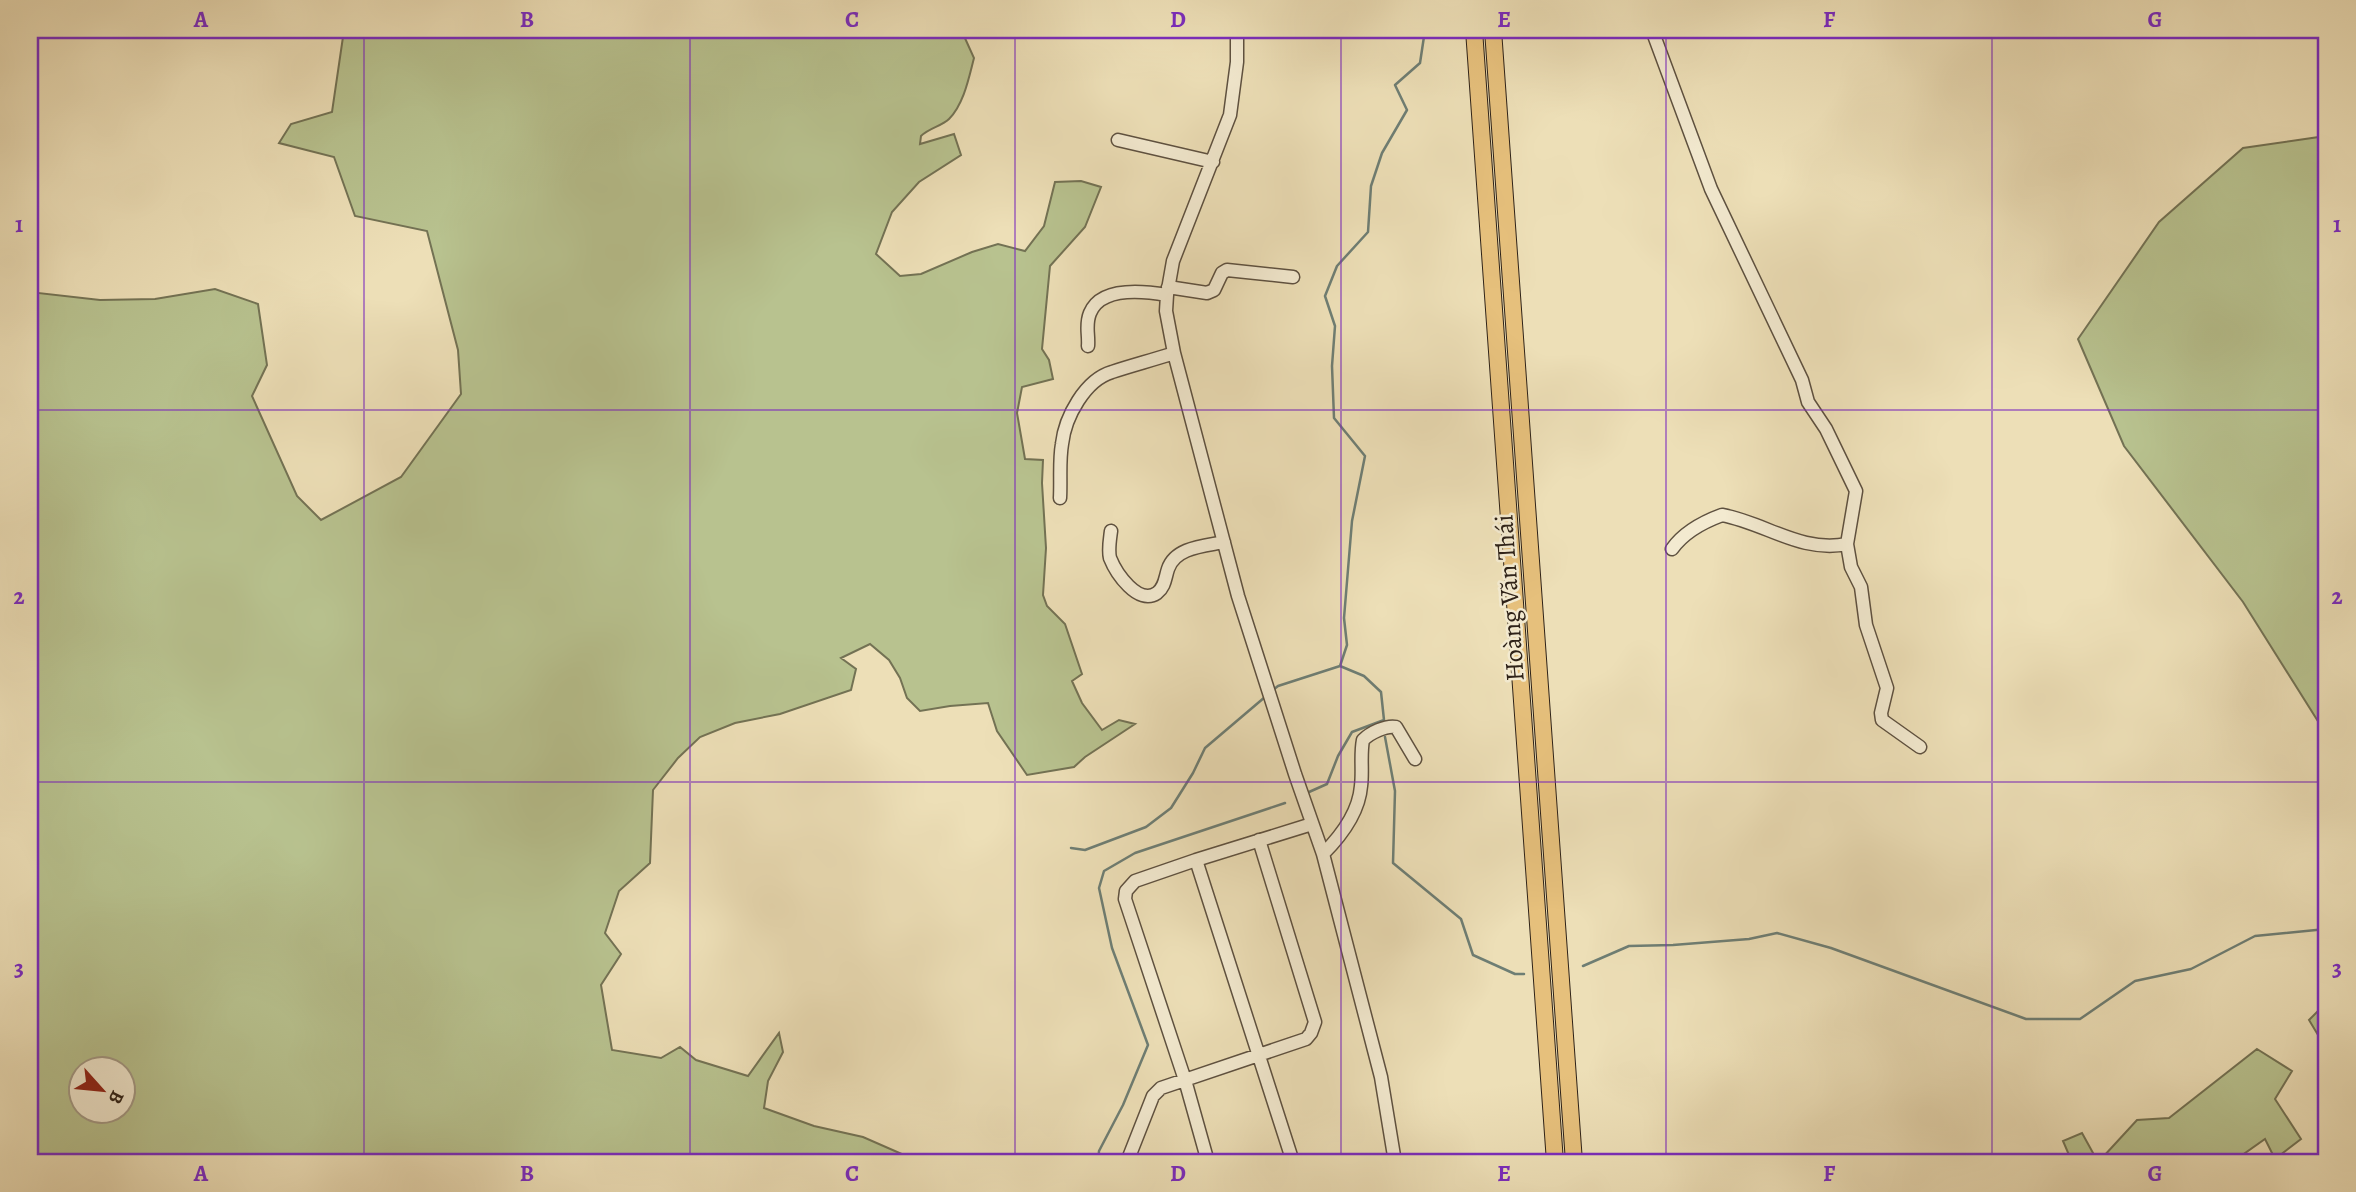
<svg xmlns="http://www.w3.org/2000/svg" width="2356" height="1192" viewBox="0 0 2356 1192" font-family="Alegreya,serif">
<rect width="100%" height="100%" fill="#eddfb7"/>
<filter id="stains"><feTurbulence type="fractalNoise" baseFrequency=".00286" numOctaves="4"/><feColorMatrix values="0 0 0 0 .2 0 0 0 0 .09 0 0 0 0 .02 0 0 0 .5 -.17"/></filter>
<radialGradient id="worn" r=".72"><stop offset=".6" stop-color="#630" stop-opacity="0"/><stop offset="1" stop-color="#630" stop-opacity=".3"/></radialGradient>
<!-- green -->
<path fill="#b8c28f" stroke="#737254" stroke-width="2" fill-rule="evenodd" d="M344,30H965L964,36L974,58C969,77 964,104 949,119C942,126 929,128 921,136L920,144L954,134L961,155L919,182L892,212L876,254L900,276L921,274L972,252L998,244L1025,251L1044,226L1055,182L1081,181L1101,187L1085,227L1050,266L1042,349L1049,360L1053,379L1022,387L1017,413L1025,459L1043,460L1042,483L1046,548L1043,595L1047,606L1065,624L1082,674L1072,681L1082,703L1102,730L1119,720L1135,724L1085,757L1074,767L1027,775L997,731L988,703L950,706L920,711L907,698L900,678L889,660L870,644L841,658L856,669L851,690L780,714L735,723L700,737L678,758L653,790L650,863L619,891L605,933L621,954L601,985L612,1050L661,1058L680,1047L696,1060L748,1076L779,1033L783,1052L768,1081L764,1108L814,1126L863,1137L920,1162H30V292L100,300L155,299L215,289L258,304L267,365L252,396L297,496L321,520L401,477L461,394L458,350L427,231L355,216L334,157L279,143L291,124L332,112ZM80,1070H122V1112H80Z
M2326,136V734L2243,602L2124,446L2078,339L2159,222L2243,148Z
M2326,1003V1031L2318,1035L2309,1020Z
M2257,1049L2292,1071L2275,1099L2301,1139L2275,1159L2265,1139L2241,1156L2243,1162H2106L2103,1157L2137,1120L2169,1118Z
M2082,1133L2098,1162H2072L2063,1141Z"/>
<g fill="none" stroke-linecap="round" stroke-linejoin="round">
<!-- stream -->
<path stroke="#6e7e74" stroke-width="2.5" d="M1340,666L1347,645L1344,618L1352,521L1365,456L1334,418L1332,366L1335,326L1325,296L1337,266L1368,232L1371,186L1382,153L1407,110L1395,85L1420,63L1425,30
M1273,690L1278,686L1340,666L1364,676L1381,692L1384,720L1352,732L1338,756L1327,784L1309,792
M1385,737L1395,791L1393,863L1461,919L1473,955L1515,974H1524
M1071,848L1085,850L1146,827L1171,808L1193,773L1205,748L1265,697
M1583,966L1629,946L1673,945L1749,939L1777,933L1831,948L2026,1019H2080L2135,981L2191,969L2255,936L2326,929
M1098,1162L1099,1151L1123,1105L1148,1045L1112,948L1099,888L1104,871L1135,853L1285,803"/>
<defs>
<path id="minor" d="M1237,30V62L1230,115L1173,261L1167,295L1166,311L1174,353L1238,596L1295,774L1323,854L1381,1077L1395,1162
M1652,30L1711,189L1802,380L1808,402L1826,429L1856,491L1847,544L1851,567L1861,587L1866,625L1887,688L1881,713L1882,720L1920,747
M1118,140L1213,162
M1168,287L1207,293L1214,290L1222,273L1227,270L1293,277
M1088,346C1089,334 1085,325 1090,313C1101,286 1144,291 1167,295
M1060,498C1061,480 1059,461 1062,444C1065,417 1085,380 1112,372C1133,365 1153,360 1174,353
M1111,531C1110,539 1108,550 1110,558C1116,573 1138,606 1157,593C1165,587 1165,578 1168,569C1175,547 1205,546 1224,542
M1672,549C1684,532 1703,522 1722,515C1766,523 1800,553 1847,544
M1323,854C1341,836 1359,812 1361,786C1363,771 1360,755 1363,740C1370,733 1386,725 1396,727L1415,759
M1196,860L1293,1162
M1127,1162L1153,1096L1161,1088L1306,1039L1311,1033L1315,1022L1259,840
M1208,1162L1185,1080L1125,899L1126,891L1135,881L1196,860L1312,824"/>
<path id="major" d="M1474,30L1555,1162
M1493,30L1574,1162"/>
</defs>
<!-- minor casing -->
<use href="#minor" stroke="#5e5140" stroke-width="15"/>
<!-- major casing -->
<use href="#major" stroke="#2e2218" stroke-width="18"/>
<!-- minor -->
<use href="#minor" stroke="#f3ead0" stroke-width="12"/>
<!-- major -->
<use href="#major" stroke="#e6c07c" stroke-width="16"/>
</g>
<!-- grid -->
<path fill="none" stroke="#7b2cbf" stroke-width="2" stroke-opacity="0.55" d="M364,30V1162M690,30V1162M1015,30V1162M1341,30V1162M1666,30V1162M1992,30V1162M30,410H2326M30,782H2326"/>
<g text-anchor="middle" stroke-width="5" stroke-linejoin="round" paint-order="stroke">
<!-- street labels -->
<g font-size="26" fill="#2e2218" stroke="#f3ead0">
<text transform="translate(1509 598) rotate(-94)" y="9">Hoàng Văn Thái</text>
</g>
</g>
<!-- margin -->
<rect width="2356" height="1192" fill="none" stroke="#eddfb7" stroke-width="77"/>
<!-- north arrow -->
<g transform="translate(102 1090) rotate(117)"><circle r="33" fill="#f3ead0" stroke="#a49a86" stroke-width="2"/>
<path d="M0-5L12 26L0 18L-12 26Z" fill="#8f2418"/>
<text y="-10" font-size="19" font-weight="bold" text-anchor="middle" fill="#2e2218">B</text>
</g>
<rect x="38" y="38" width="2280" height="1116" fill="none" stroke="#7b2cbf" stroke-width="2.5"/>
<g font-size="23" text-anchor="middle" font-weight="bold" fill="#7b2cbf">
<text x="201" y="27">A</text>
<text x="527" y="27">B</text>
<text x="852" y="27">C</text>
<text x="1178" y="27">D</text>
<text x="1504" y="27">E</text>
<text x="1829" y="27">F</text>
<text x="2155" y="27">G</text>
<text x="19" y="232">1</text>
<text x="2337" y="232">1</text>
<text x="19" y="604">2</text>
<text x="2337" y="604">2</text>
<text x="19" y="976">3</text>
<text x="2337" y="976">3</text>
<text x="201" y="1181">A</text>
<text x="527" y="1181">B</text>
<text x="852" y="1181">C</text>
<text x="1178" y="1181">D</text>
<text x="1504" y="1181">E</text>
<text x="1829" y="1181">F</text>
<text x="2155" y="1181">G</text>
</g>
<rect width="100%" height="100%" filter="url(#stains)"/>
<rect width="100%" height="100%" fill="url(#worn)"/>
</svg>
